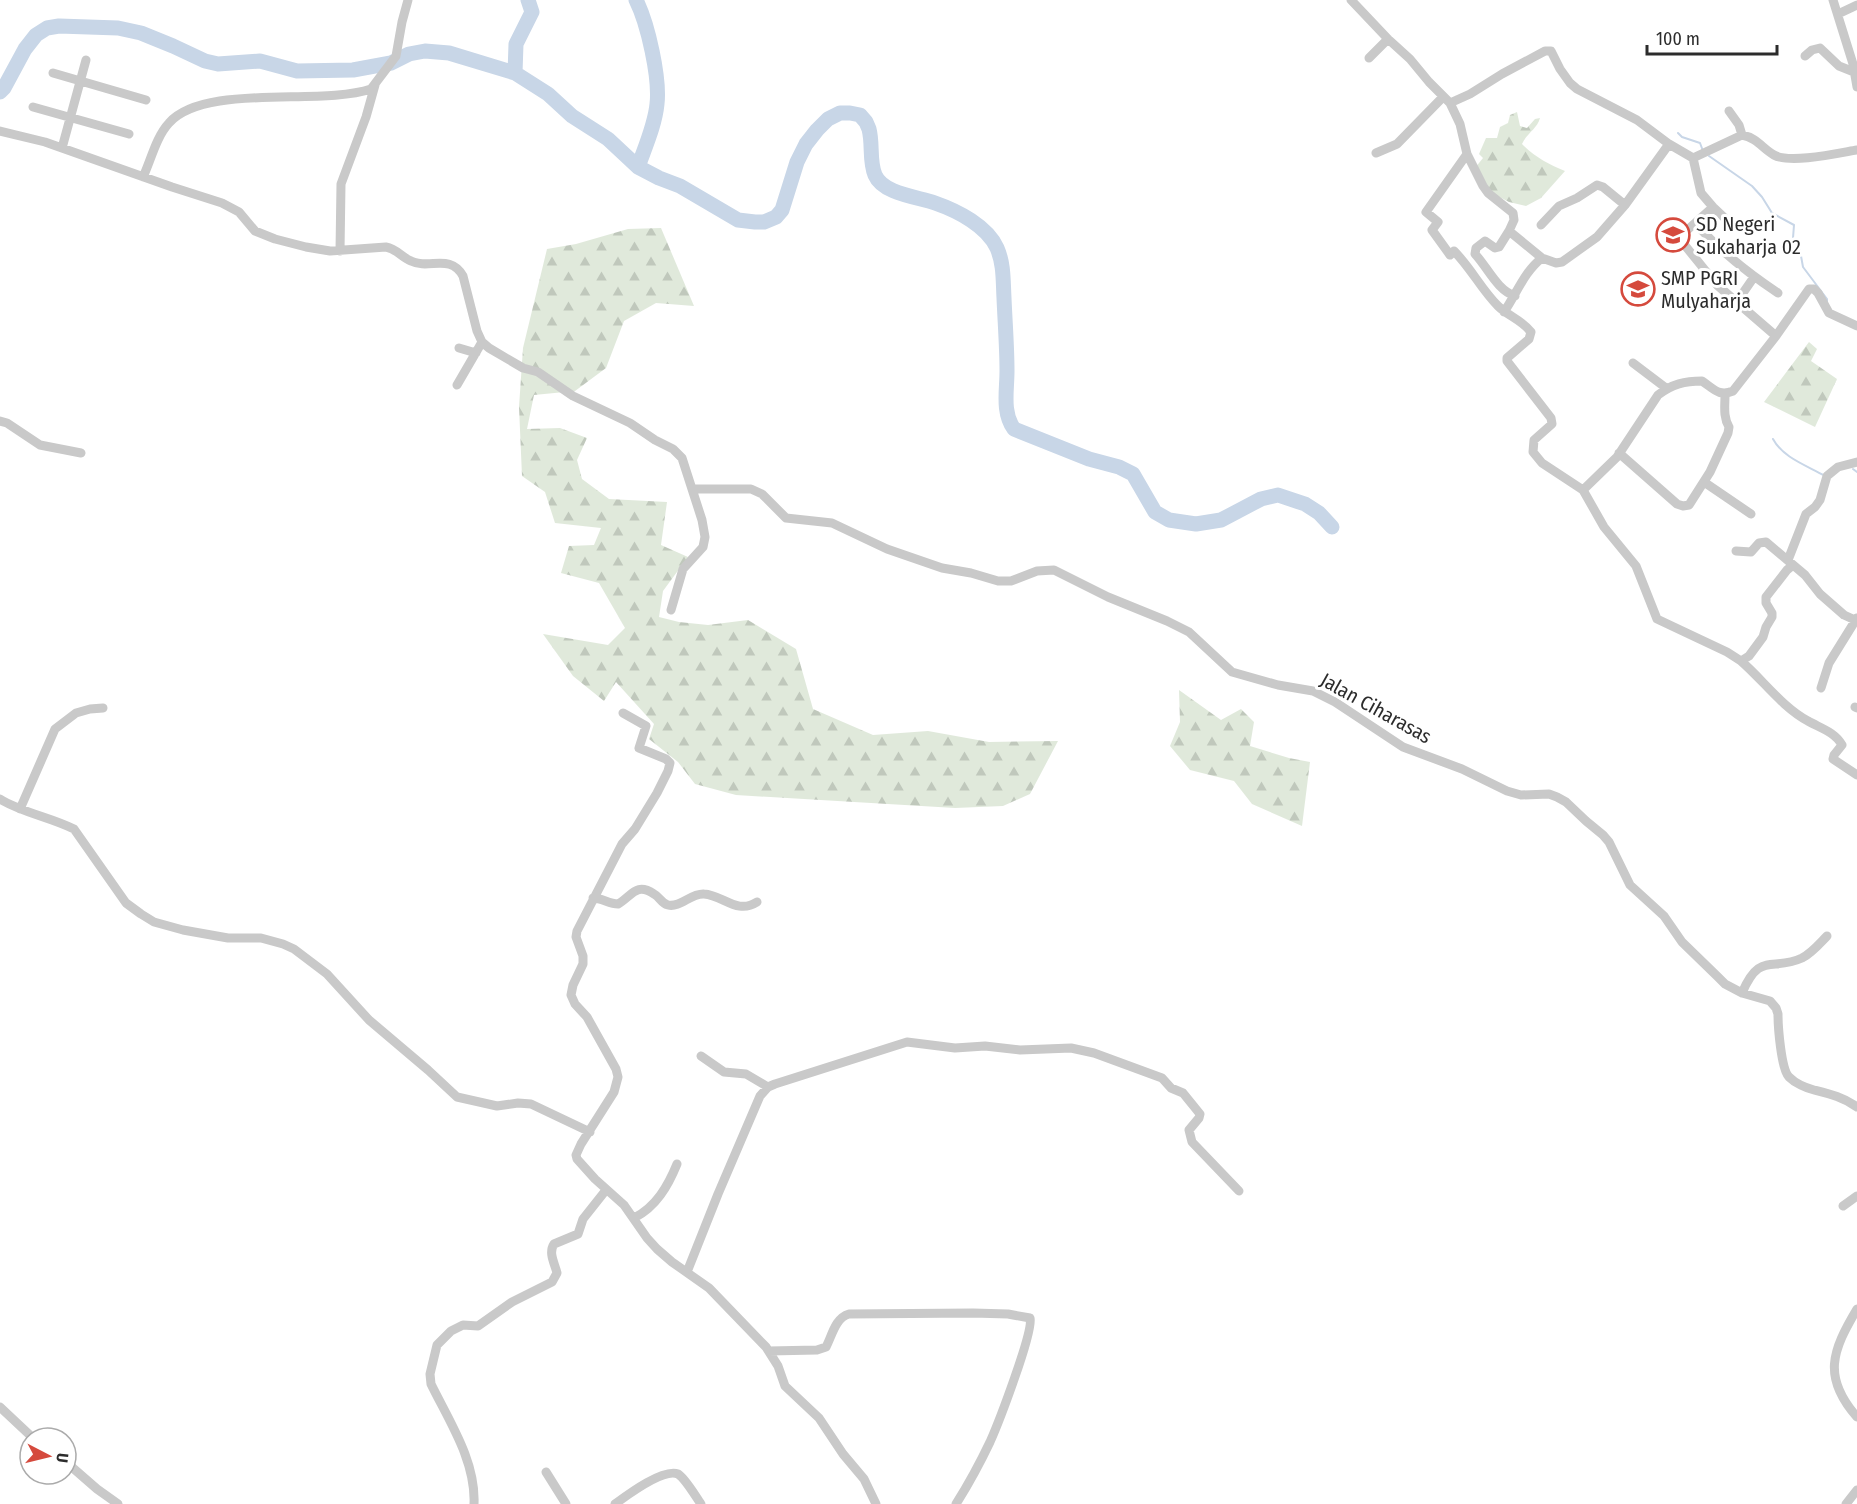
<svg xmlns="http://www.w3.org/2000/svg" width="1857" height="1504" viewBox="0 0 1857 1504" font-family="'Fira Sans Condensed',sans-serif">
<defs>
<pattern id="forest-firs" width="22" height="20" patternUnits="userSpaceOnUse" patternTransform="scale(1.5)"><rect width="22" height="20" fill="#e0e9db"/><path d="M5 1l3.5 6h-7zM16 11l3.5 6h-7z" fill="#c0c8bc"/></pattern>
</defs>
<rect width="100%" height="100%" fill="#fff"/>
<!-- forest -->
<path fill="url(#forest-firs)" d="M1517,112L1520,126L1527,128L1535,119L1540,118C1537,129 1527,133 1522,144C1535,157 1548,164 1565,171L1541,198L1526,206L1509,202L1488,191L1475,168L1483,158L1479,154L1486,138H1497L1500,127L1508,123L1510,115Z
M661,228L694,306L656,303L624,321L606,368L575,391L534,395L527,429L560,428L587,438L577,460L582,479L609,499L667,502L661,545L688,557L663,591L659,617L679,622L708,625L748,620L796,649L813,709L873,735L928,731L989,742L1058,741L1030,794L1003,806L955,808L736,795L695,784L678,762L649,739L654,724L616,682L604,701L573,676L543,634L608,645L625,628L599,583L561,573L569,546L594,545L601,528L555,523L545,492L522,476L519,407L523,348L547,249L576,244L628,229Z
M1809,342L1817,349L1811,361L1837,379L1815,427L1764,402Z
M1179,690L1221,720L1241,709L1254,722L1250,746L1289,758L1310,762L1302,826L1252,804L1234,781L1190,770L1170,746L1180,722Z"/>
<g fill="none" stroke-linecap="round" stroke-linejoin="round">
<!-- stream -->
<path stroke="#c8d6e7" stroke-width="2" d="M1678,133L1682,137L1700,143L1703,151
M1709,156L1752,186L1762,197L1772,213L1794,225L1793,238L1799,245L1803,267L1827,299V303
M1773,439C1783,458 1808,466 1825,476
M1853,469L1857,472"/>
<!-- river -->
<path stroke="#c8d6e7" stroke-width="15" d="M636,0C648,24 660,78 657,104C655,125 645,147 638,167
M515,73L516,44L532,12L528,0
M0,92L4,88L25,49L36,35L47,28L59,26L118,28L141,33L173,46L205,61L218,64L260,61L297,71L353,70L391,63L409,54L425,51L449,53L515,73L548,94L572,116L608,139L638,167L659,178L680,186L738,220L755,222H764L776,217L782,210L797,162L806,144L817,130L828,119L840,113H850L860,115L866,122L869,129C873,144 869,161 875,175C883,194 918,197 935,203C958,211 987,226 997,248C1004,264 1003,281 1004,298C1005,322 1007,347 1007,371C1007,391 1002,412 1014,429L1089,459L1119,467L1133,474L1155,512L1169,520L1196,524L1221,520L1261,499L1278,495L1305,504L1319,513L1332,527"/>
<!-- minor -->
<path stroke="#c9c9c9" stroke-width="9" d="M1351,0L1388,39L1410,59L1429,82L1450,103L1470,94L1502,74L1545,51H1551L1560,69L1570,83L1577,89L1637,120L1669,144L1693,158L1701,193L1713,207L1731,224
M1833,0L1853,64L1857,87
M1838,14L1857,5
M1805,56L1812,50L1820,48L1839,66L1854,72
M1369,58L1388,39
M53,73L146,100
M1450,103L1460,124L1467,154L1483,186L1488,193L1513,213L1514,220L1509,231
M33,107L129,134
M1729,111L1739,125L1742,135
M0,131L45,142L172,187L222,203L239,212L255,231L275,239L306,247L330,251L386,247C397,249 401,257 411,261C429,270 450,253 463,276L477,331L482,342L489,348L523,368L538,372L573,396L630,423L655,440L673,449L682,458L702,520L705,537L703,547L683,569L671,610
M62,148L86,60
M1376,153L1397,144L1443,97
M1467,154L1426,212L1438,222L1432,230L1450,255L1454,251C1471,268 1481,289 1498,306C1508,316 1522,320 1531,332L1529,339L1507,358V361L1551,418L1552,424L1534,440L1533,452L1542,463L1583,490
M1693,158L1742,135C1757,138 1762,148 1774,155C1790,164 1839,153 1857,150
M143,177C151,160 156,137 169,123C204,83 321,106 371,89L396,56L402,22L408,0
M1713,207L1685,232L1682,236L1683,243L1717,285L1776,336
M1695,223C1719,250 1748,273 1778,293
M1541,225L1559,206L1577,198L1597,185L1603,187L1625,205
M340,251L341,184L366,117L375,85
M1515,296C1497,290 1488,268 1475,254L1476,248L1485,241L1495,248L1499,247L1509,231L1542,258
M1736,303L1754,277
M1504,312C1517,293 1524,272 1542,258L1556,263L1562,262L1597,237L1625,205L1669,144
M459,348L476,353
M1633,363L1666,388
M457,385L482,342
M0,421L7,423L40,445L81,453
M1619,453L1677,504L1683,506L1689,505L1710,472L1728,433L1729,427C1723,417 1725,406 1725,395
M1704,482L1751,514
M693,489H751L762,494L786,518L832,523L887,549L942,568L971,573L998,581H1011L1037,571L1054,570L1108,597L1167,621L1189,632L1232,672L1278,685L1313,691L1335,702L1403,747L1462,769L1507,791L1521,795L1549,794L1557,797L1566,802L1586,821L1603,835L1609,842L1630,885L1664,916L1682,942L1718,977L1725,984L1742,993L1770,1001L1776,1008L1778,1014C1778,1026 1781,1069 1789,1077C1795,1083 1806,1088 1814,1090C1830,1094 1843,1097 1857,1107
M1736,551L1751,552L1759,543L1766,542L1805,575L1820,594L1844,615L1857,621
M1788,560L1806,514L1815,507L1820,500L1827,476L1838,467L1857,462
M1793,565L1787,570L1766,597V603L1772,613V617L1766,627L1763,637L1749,656L1741,661L1727,652L1657,619L1636,566L1604,527L1583,490L1617,457L1658,395C1672,384 1685,381 1702,381C1714,389 1719,397 1733,391L1776,336L1809,289H1814L1818,293L1829,313L1857,326
M1741,661C1763,680 1782,707 1808,721C1820,728 1835,732 1842,745L1834,755L1833,759L1857,775
M1821,688L1829,663L1857,618
M1855,707L1857,708
M623,713L646,726L639,748L666,759L670,763L668,771L657,793L635,829L622,844L577,931L576,937L583,956V964L573,985L571,995L575,1004L587,1017L616,1069L618,1077L614,1092L581,1144L576,1155L577,1159L595,1179L624,1205L647,1238L657,1249L672,1262L709,1288L766,1347L778,1366L785,1386L819,1418L843,1454L864,1479L876,1504
M0,799C23,813 50,817 74,829L126,903L141,914L154,922L183,930L228,938H261L283,944L294,949L327,974L369,1020L428,1070L457,1097L497,1106L518,1103L531,1104L590,1132
M20,809L55,729L76,713L90,709L103,708
M593,898C602,898 609,904 618,904C632,896 636,882 654,894C660,897 661,903 668,905C680,908 691,893 704,894C723,895 737,915 757,902
M1742,993C1760,951 1771,972 1802,958C1812,953 1820,943 1827,936
M701,1056L724,1072L746,1074L768,1087
M1843,1206L1857,1196
M634,1218C656,1207 668,1186 677,1164
M687,1272L718,1194L760,1096L768,1087L775,1084L907,1042L955,1048L985,1046L1020,1050L1071,1048L1094,1053L1162,1078L1171,1088L1183,1093L1200,1114L1199,1118L1189,1130L1192,1142L1239,1191
M1857,1309C1832,1351 1822,1377 1857,1417
M769,1351L817,1350L826,1347C832,1336 835,1318 849,1314L973,1313L1008,1314L1030,1318C1034,1331 998,1424 990,1442C980,1463 968,1485 956,1504
M0,1407L33,1438
M66,1462L97,1489L118,1504
M546,1472L566,1504
M474,1504C476,1461 449,1421 431,1384L430,1374L437,1345L451,1331L463,1325L478,1326L512,1302L552,1282L557,1273C555,1264 548,1253 554,1244L578,1234L583,1219L606,1190
M615,1504C626,1496 663,1468 678,1474C685,1478 696,1497 701,1504
M1846,1504L1857,1490"/>
</g>
<!-- icons -->
<defs>
<symbol id="school-ring" viewBox="-11 -11 22 22"><circle r="9.5" fill="#fff" stroke="#d54a3d" stroke-width="1.5"/><path d="M0-5L7-2L0 1L-7-2ZM-4 1L0 2.5L4 1V4Q0 6-4 4Z" fill="#d54a3d"/></symbol>
</defs>
<g fill-rule="evenodd">
<use href="#school-ring" x="1654" y="216" width="38" height="38"/>
<use href="#school-ring" x="1619" y="270" width="38" height="38"/>
</g>
<g text-anchor="middle" stroke-width="6" stroke-linejoin="round" paint-order="stroke">
<!-- poi labels -->
<g font-size="20" fill="#2c2c2c" stroke="#fff" text-anchor="start">
<text x="1696" y="231">SD Negeri<tspan x="1696" dy="23">Sukaharja 02</tspan></text>
<text x="1661" y="285">SMP PGRI<tspan x="1661" dy="23">Mulyaharja</tspan></text>
</g>
<!-- street labels -->
<g font-size="20" fill="#2c2c2c" stroke="#fff">
<text transform="translate(1376 708) rotate(29)" y="7">Jalan Ciharasas</text>
</g>
</g>
<!-- north arrow -->
<g transform="translate(48 1456) rotate(97)"><circle r="28" fill="#ffffff" stroke="#ababab" stroke-width="1.5"/>
<path d="M0-4.5L10 22L0 15L-10 22Z" fill="#d54a3d"/>
<text y="-9" font-size="16" font-weight="bold" text-anchor="middle" fill="#2c2c2c">U</text>
</g>
<!-- scale -->
<path d="M1647 45v9h130v-9" fill="none" stroke="#2c2c2c" stroke-width="3"/>
<text x="1656" y="45" font-size="18" fill="#2c2c2c" stroke="#ffffff" stroke-width="4.5" paint-order="stroke">100 m</text>
</svg>
